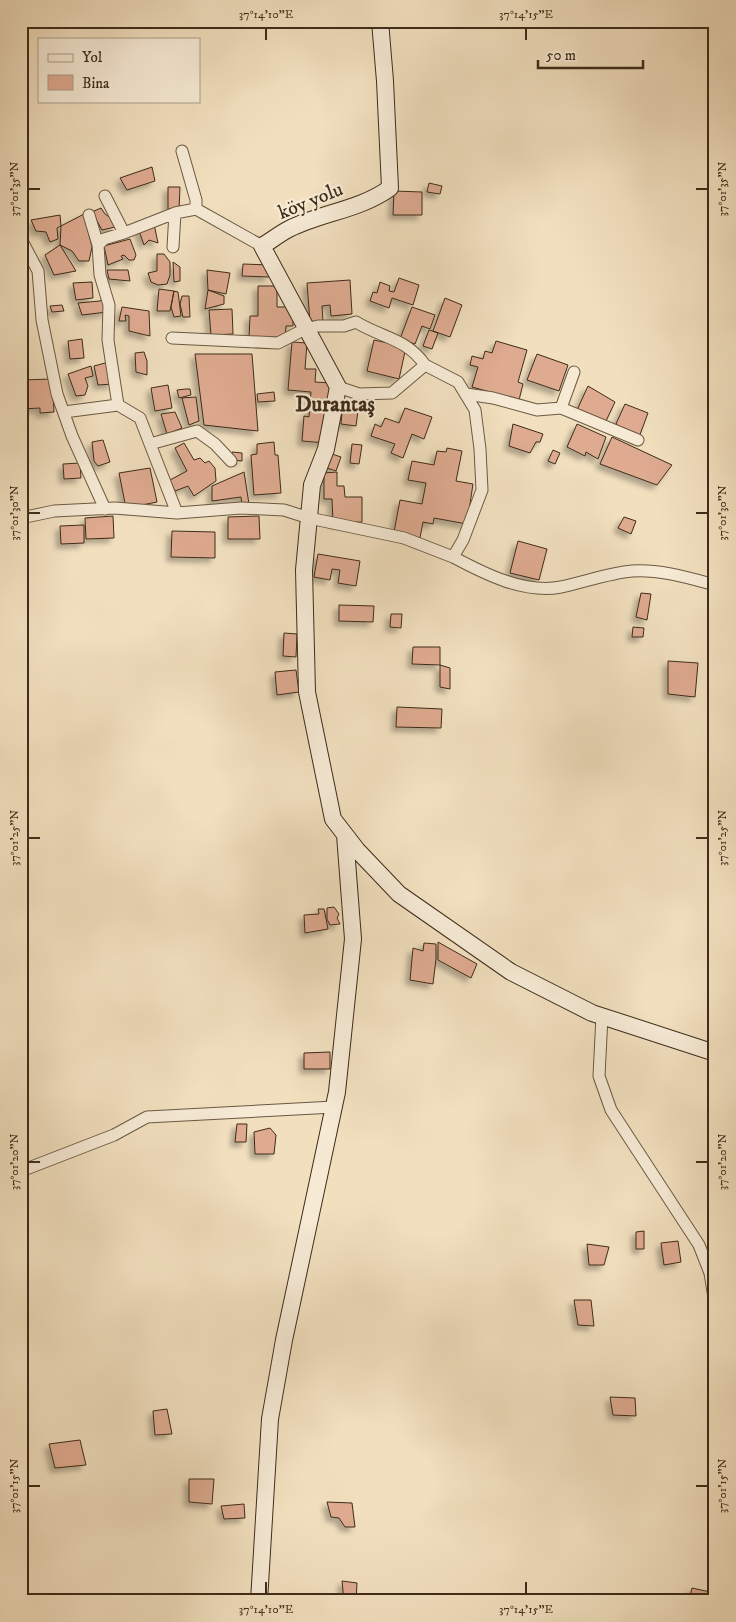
<svg xmlns="http://www.w3.org/2000/svg" width="736" height="1622" viewBox="0 0 736 1622" font-family="'IM FELL DW Pica',serif">
<defs>
<filter id="shadow"><feDropShadow dx="-4.5" dy="4.5" stdDeviation="2.5" flood-color="#0004"/></filter>
</defs>
<rect width="100%" height="100%" fill="#f1dfbe"/>
<filter id="stains"><feTurbulence type="fractalNoise" baseFrequency=".004" numOctaves="4"/><feColorMatrix values="0 0 0 0 .2 0 0 0 0 .09 0 0 0 0 .02 0 0 0 .5 -.17"/></filter>
<radialGradient id="worn" r=".72"><stop offset=".6" stop-color="#630" stop-opacity="0"/><stop offset="1" stop-color="#630" stop-opacity=".3"/></radialGradient>
<!-- building -->
<path fill="#deaa90" stroke="#3e2c19" filter="url(#shadow)" d="M152,167L155,181L127,190L120,178Z
M429,183L442,186L440,194L427,192Z
M168,187H180L179,210L168,209Z
M394,191L422,192V215H393Z
M101,208L105,214L112,219L115,227L102,230L92,212Z
M84,214L92,247L89,261H79L72,251L60,245L61,226Z
M60,215L61,226L57,228L58,239L50,242L46,232L36,231L31,220Z
M154,224L158,243L149,240L144,245L138,228Z
M130,239L136,255L134,260H129L124,255L121,256L123,259L108,265L104,246Z
M60,245L76,271L54,275L45,255Z
M157,254H164L170,262V275L167,284L158,285L151,282L148,273L157,271Z
M173,262L180,267V281L174,282Z
M243,264L270,265L269,277L242,276Z
M107,270H128L130,281L109,279Z
M207,270L230,273L226,294L208,290Z
M399,278L419,285L413,305L392,298L389,308L370,301L373,292L377,293L380,282L390,286L389,291L394,292Z
M350,280L352,314L331,316L330,305L322,306L323,322L310,323L307,283Z
M92,282L93,298L76,300L73,283Z
M258,286H277V307H293V326H286L285,337L249,338L250,316H258Z
M159,289L174,291L170,311H157Z
M208,290L224,296V304L205,309Z
M174,291L178,292L181,316L174,317L171,307Z
M182,296H189L190,317H183L180,304Z
M103,298L107,312L82,315L78,303L100,301Z
M445,298L462,305L450,337L433,331Z
M62,305L64,311L52,312L50,306Z
M122,307L149,311L150,336L129,331V316L125,315L126,321H119Z
M412,307L435,315L430,329L422,326L415,344L400,339Z
M232,309L233,334L211,335L209,310Z
M429,330L438,333L432,349L423,346Z
M82,339L84,358L70,359L68,341Z
M374,340L406,347L399,379L367,371Z
M496,341L527,350L518,382L523,384L519,400L472,387L478,367L470,365L472,356L483,359L485,351L492,353Z
M292,342L307,343L305,369H316L315,382L331,383L326,443L302,441L304,416L309,417L311,392L288,390Z
M144,352L147,361V375L136,372L135,353Z
M195,354H252L258,431L204,425Z
M537,354L568,365L559,391L527,380Z
M109,362L113,384L98,385L94,366Z
M91,366L93,376L85,378L88,386L85,395L76,396L68,374Z
M52,379L54,412L40,413V408L21,409V380Z
M168,385L172,408L155,411L151,388Z
M588,386L615,402L606,421L577,410Z
M186,389H190L191,395L179,398L177,390Z
M274,392L275,401L258,402L257,394Z
M196,397L199,421L189,425L182,398Z
M343,401L359,403L356,426L341,424Z
M625,404L648,413L638,440L616,424Z
M405,408L432,417L424,439L412,434L403,458L391,453L395,444L371,436L375,424L381,427L385,418L399,423Z
M175,412L182,428L167,434L161,414Z
M513,424L543,434L540,442H536L530,453L509,446Z
M577,424L606,437L598,459L586,452L585,456L567,447Z
M612,437L672,465L657,485L600,464Z
M103,440L110,462L98,466L94,461L92,442Z
M274,442L275,455H278L281,493L254,495L251,455L257,454V444Z
M184,443L194,460L200,458L205,463L209,461L215,468L216,481L194,496L188,486L175,491L170,480L187,471L175,448Z
M352,444L362,445L359,464L350,463Z
M447,448L462,451L456,481L473,484L467,524L434,518L433,524L423,522L420,538L394,532L400,500L422,504L426,483L408,480L412,461L434,465L437,451L446,452Z
M553,450L560,453L555,464L548,461Z
M232,452L242,453V461L232,460Z
M329,453L341,457L336,471L324,467Z
M80,463L81,478L64,479L63,464Z
M150,468L157,502L126,508L119,473Z
M244,472L249,504L242,505L241,497L212,501V486Z
M337,472V486H344L345,497H362V522L333,523L332,499H324V473Z
M113,516L114,538L86,539L85,518Z
M259,516L260,539H228V517Z
M624,517L636,521L631,534L618,528Z
M84,525V543L61,544L60,526Z
M172,531L215,532V558L171,557Z
M518,541L547,549L539,580L510,573Z
M318,554L360,561L356,586L338,583L340,570L332,569L330,580L314,577Z
M641,593L651,594L647,620L636,617Z
M339,605L374,606L373,622L339,621Z
M391,614H402L401,628L390,627Z
M633,627L644,628L643,637H632Z
M284,633L297,634L296,657L283,656Z
M413,647H440V665L412,664Z
M668,661L698,663L695,697L668,694Z
M440,665L450,668V689L440,687Z
M296,670L299,692L277,695L275,672Z
M397,707L442,709L441,728L396,727Z
M334,907L339,914L337,918L340,924L330,925L327,919V908Z
M318,909H324L328,929L305,933L304,915L319,914Z
M438,942L477,964L471,978L438,960Z
M424,943L436,944V959L433,984L410,980L413,948L423,951Z
M330,1052V1069H304V1053Z
M237,1124H247L246,1142H235Z
M270,1128L276,1135L274,1154H255L254,1132Z
M644,1231V1249H636V1232Z
M678,1241L681,1262L664,1265L661,1243Z
M587,1244L609,1247L604,1265H589Z
M574,1300H591L594,1326L578,1325Z
M610,1397L635,1398L636,1416L613,1415Z
M167,1409L172,1434L155,1435L153,1411Z
M80,1440L86,1465L55,1468L49,1444Z
M189,1479H214L212,1504L189,1502Z
M327,1502L352,1503L355,1527H345L339,1518L331,1517Z
M244,1504L245,1518L224,1519L221,1506Z
M342,1581L357,1583L356,1601H344Z
M692,1588L715,1593V1601H689Z"/>
<g fill="none" stroke-linecap="round" stroke-linejoin="round">
<defs>
<path id="street" d="M182,151L196,200V209L262,246
M105,196L124,233L175,213L196,209
M21,239L38,271L42,320L57,394L72,436L105,509
M98,245L104,239L124,233
M173,247L175,213
M172,338L278,343L305,329L318,326H344L356,322C382,338 406,338 425,365
M466,394L493,398L537,410L561,408L638,440
M118,405L140,418L150,444L197,431L215,444L231,461
M561,408L574,372
M64,412L118,405L108,340L109,305L100,275L98,245L89,215
M150,444L177,513
M21,518L54,511L115,508L177,513L241,508L284,510L309,518L404,538L453,557L463,540L482,490L480,449L475,410L458,382L425,365L392,393L359,394L338,387
M453,557C485,574 524,594 561,587C585,582 609,573 632,571C659,569 689,578 715,585
M602,1016L599,1076L611,1110L699,1245L710,1273L715,1304
M21,1171L114,1135L147,1117L334,1107"/>
<path id="secondary" d="M380,21L385,81L390,188C360,210 320,213 289,229C279,234 271,241 262,246L338,387L326,449L312,485L304,570L307,692L333,819L357,850L399,894L511,972L592,1013L715,1053
M259,1601L270,1419L284,1340L337,1092L353,939L345,835"/>
</defs>
<!-- street casing -->
<use href="#street" stroke="#6b5942" stroke-width="13"/>
<!-- secondary casing -->
<use href="#secondary" stroke="#3e2c19" stroke-width="18"/>
<!-- street -->
<use href="#street" stroke="#f6ead5" stroke-width="11"/>
<!-- secondary -->
<use href="#secondary" stroke="#f6ead5" stroke-width="16"/>
</g>
<!-- ticks -->
<path fill="none" stroke="#3e2c19" stroke-width="2" d="M266,28V40M526,28V40M28,189H40M696,189H708M28,513H40M696,513H708M28,838H40M696,838H708M28,1162H40M696,1162H708M28,1486H40M696,1486H708M266,1582V1594M526,1582V1594"/>
<g text-anchor="middle" stroke-width="4.5" stroke-linejoin="round" paint-order="stroke">
<!-- street labels -->
<g font-size="20" fill="#3e2c19" stroke="#f6ead5">
<text transform="translate(310 200) rotate(-22)" y="7">köy yolu</text>
</g>
<!-- quarter labels -->
<g font-size="22" font-weight="bold" fill="#3e2c19" stroke="#f6ead5">
<text x="335" y="411">Durantaş</text>
</g>
</g>
<!-- margin -->
<rect width="736" height="1622" fill="none" stroke="#f1dfbe" stroke-width="55"/>
<!-- legend -->
<rect x="38" y="38" width="162" height="65" fill="#f6ead5" stroke="#ac9e8a"/>
<rect x="48" y="54" width="25" height="8" fill="#f6ead5" stroke="#ac9e8a"/>
<text x="82" y="62" font-size="15" fill="#3e2c19">Yol</text>
<rect x="48" y="75" width="25" height="15" fill="#deaa90" stroke="#ac9e8a"/>
<text x="82" y="88" font-size="15" fill="#3e2c19">Bina</text>
<!-- scale -->
<path d="M538 60v8h105v-8" fill="none" stroke="#3e2c19" stroke-width="2.5"/>
<text x="546" y="60" font-size="15" fill="#3e2c19" stroke="#f6ead5" stroke-width="4" paint-order="stroke">50 m</text>
<rect x="28" y="28" width="680" height="1566" fill="none" stroke="#3e2c19" stroke-width="2"/>
<g font-size="12" text-anchor="middle" fill="#3e2c19">
<text x="266" y="18">37°14'10"E</text>
<text x="526" y="18">37°14'15"E</text>
<text transform="translate(14 189) rotate(-90)" y="4">37°01'35"N</text>
<text transform="translate(722 189) rotate(-90)" y="4">37°01'35"N</text>
<text transform="translate(14 513) rotate(-90)" y="4">37°01'30"N</text>
<text transform="translate(722 513) rotate(-90)" y="4">37°01'30"N</text>
<text transform="translate(14 838) rotate(-90)" y="4">37°01'25"N</text>
<text transform="translate(722 838) rotate(-90)" y="4">37°01'25"N</text>
<text transform="translate(14 1162) rotate(-90)" y="4">37°01'20"N</text>
<text transform="translate(722 1162) rotate(-90)" y="4">37°01'20"N</text>
<text transform="translate(14 1486) rotate(-90)" y="4">37°01'15"N</text>
<text transform="translate(722 1486) rotate(-90)" y="4">37°01'15"N</text>
<text x="266" y="1613">37°14'10"E</text>
<text x="526" y="1613">37°14'15"E</text>
</g>
<rect width="100%" height="100%" filter="url(#stains)"/>
<rect width="100%" height="100%" fill="url(#worn)"/>
</svg>
